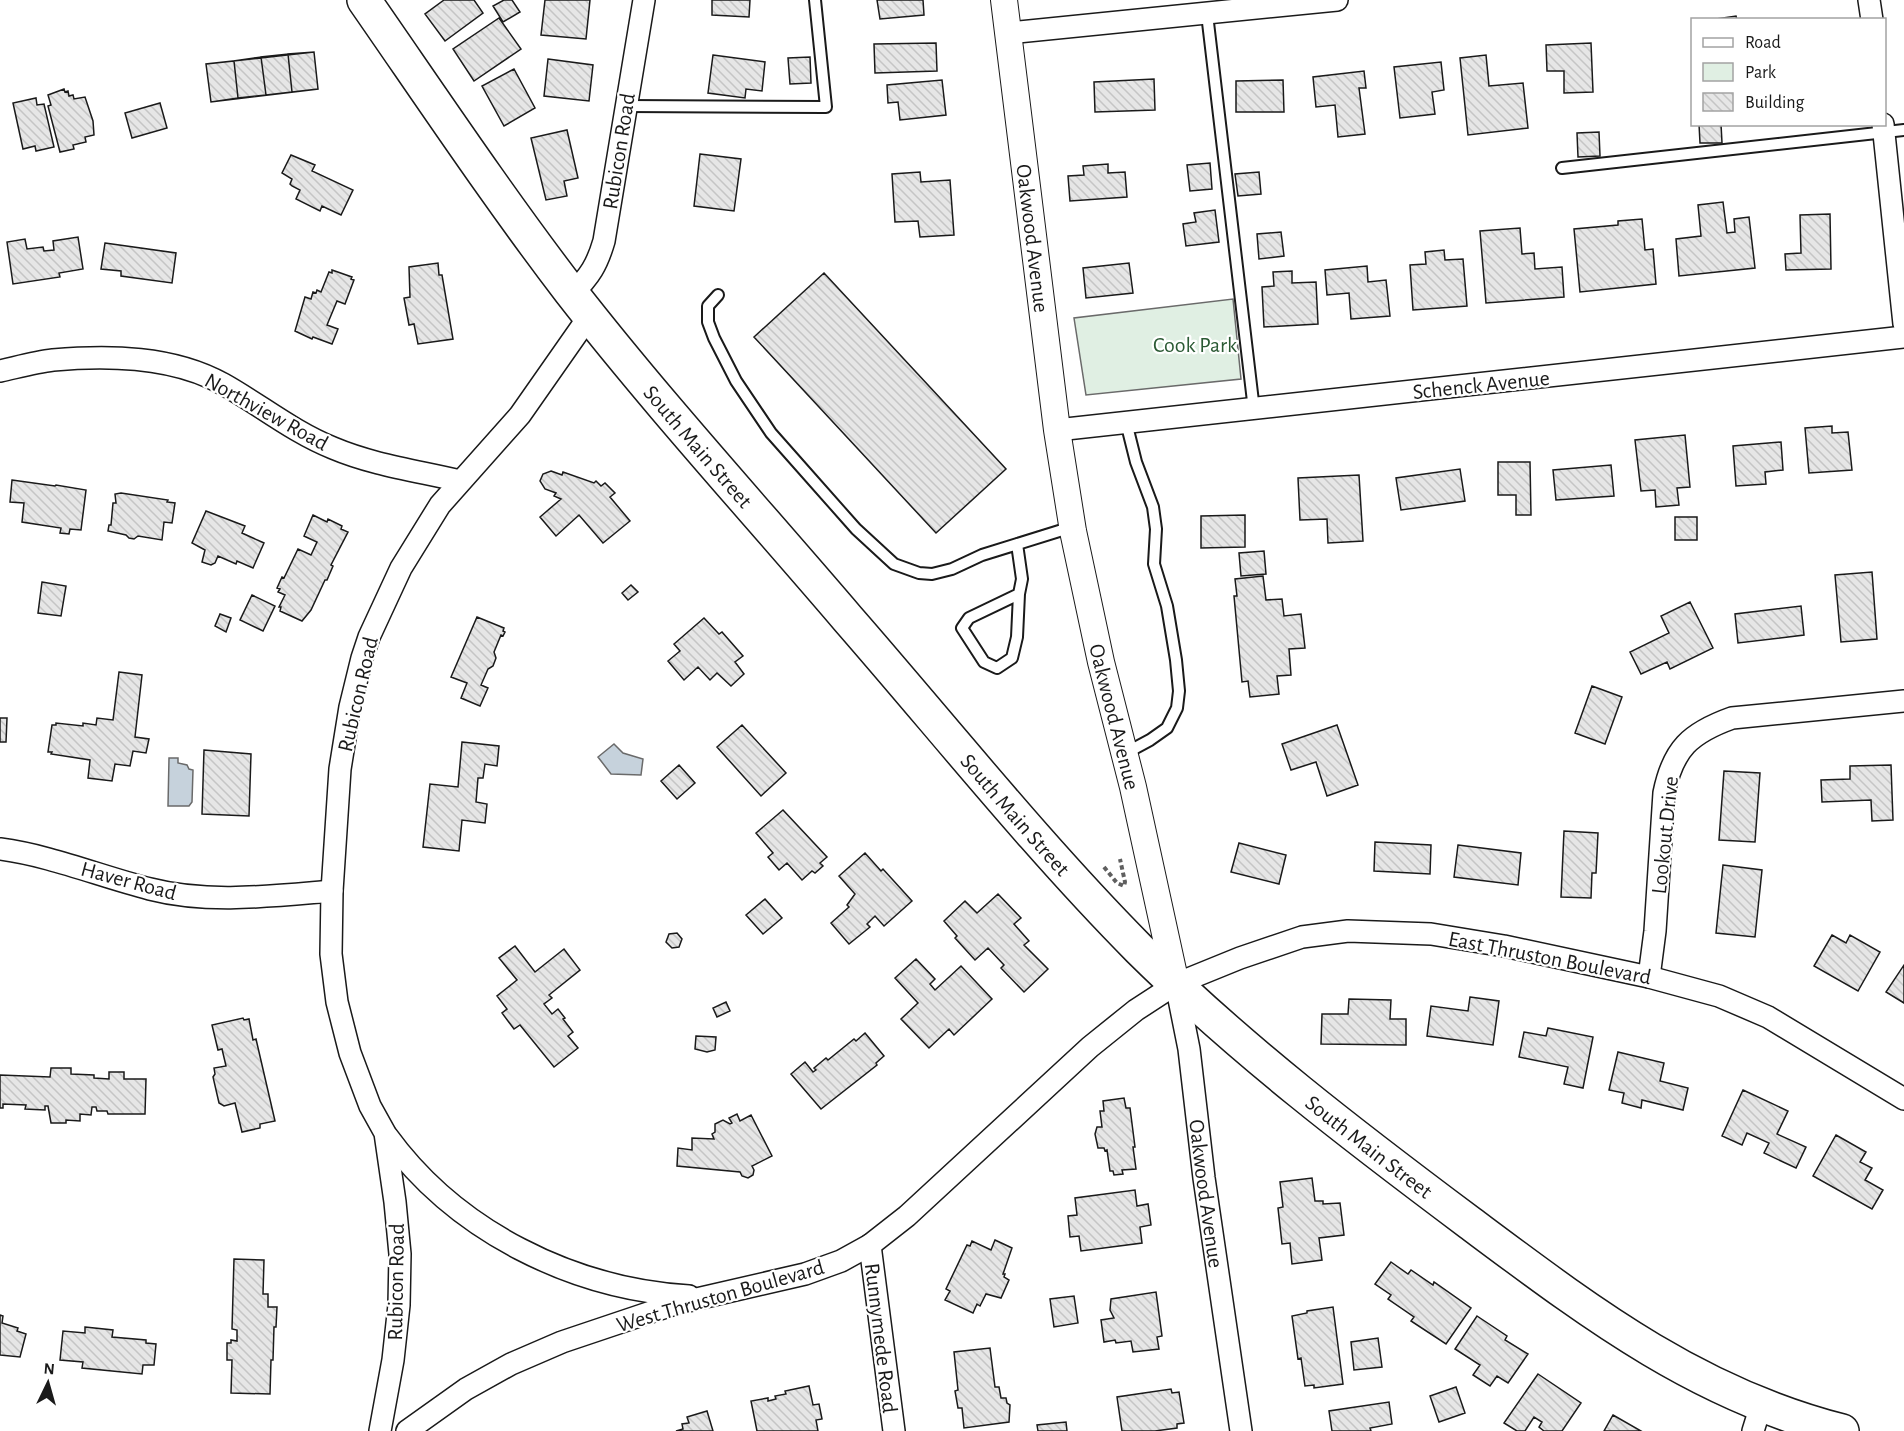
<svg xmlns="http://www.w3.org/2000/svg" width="1904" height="1431" viewBox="0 0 1904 1431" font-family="'Alegreya Sans',sans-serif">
<defs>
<pattern id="building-back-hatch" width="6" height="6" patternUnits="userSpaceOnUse" patternTransform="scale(1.5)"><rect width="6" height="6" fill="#e6e6e6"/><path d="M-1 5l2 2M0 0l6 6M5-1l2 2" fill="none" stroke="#c5c5c5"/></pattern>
</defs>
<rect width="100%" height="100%" fill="#fff"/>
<!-- green -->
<path fill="#e0efe3" stroke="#6a6a6a" stroke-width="1.5" d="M1233,299L1241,379L1086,395L1074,318Z"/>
<!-- water -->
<path fill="#c6d2dc" stroke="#6a6a6a" stroke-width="1.5" d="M614,744L623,753L643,759L641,775L611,774L598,757Z
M169,758H178V763L187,765L189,769L193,770L192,802L189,806H168Z"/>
<!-- building -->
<path fill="url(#building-back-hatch)" stroke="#1a1a1a" stroke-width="1.5" d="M444,0H474L483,13L445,41L425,14Z
M504,0H512L520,12L503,22L493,6Z
M545,0H590L586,39L541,35Z
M712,0H750L749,17L712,15Z
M877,0H923L924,15L880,19Z
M1736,16L1737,20H1709Z
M499,18L521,49L474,81L453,49Z
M936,43L937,71L875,73L874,44Z
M1591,43L1593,92L1564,93V71H1547L1546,45Z
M314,52L318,89L211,102L206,64Z
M314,52L318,89L292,92L288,54Z
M288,54L292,92L266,95L261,57Z
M713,55L765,62L762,91L746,89L745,98L708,93Z
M1486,55L1489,86L1523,83L1528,128L1468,135L1460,58Z
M261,57L266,95L238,98L234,61Z
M810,57L811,83L790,84L788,58Z
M548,59L593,65L589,101L544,96Z
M234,61L238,98L211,102L206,64Z
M1441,62L1444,90L1432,92L1435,114L1400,118L1394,67Z
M514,69L535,108L504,126L482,86Z
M1364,71L1366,88H1359L1365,134L1338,137L1335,105L1316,107L1313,77Z
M1154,79L1155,110L1095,112L1094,82Z
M942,80L946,115L900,120L898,102L888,103L887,85Z
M1283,80L1284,112H1236V81Z
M64,89L65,92L68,91L69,96L73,95L74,99L85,97L93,121L94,135L85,137L86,142L73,145L74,149L60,152L48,106L51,105L48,95Z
M36,98L37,105L44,104L54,147L36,151L35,146L23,149L13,103Z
M160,103L167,128L132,138L125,113Z
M1699,124H1721L1722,143H1700Z
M567,130L578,178L564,181L567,196L546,200L531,138Z
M1599,132L1600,156L1578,157L1577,133Z
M700,154L741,159L734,211L694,206Z
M291,155L315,165L312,171L353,190L341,215L322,206L320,211L296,199L300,190L292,186L290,184L292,179L282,173Z
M1210,163L1212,189L1190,191L1187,165Z
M1108,164V173L1125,172L1127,197L1070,201L1068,176L1084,175L1083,166Z
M920,172L921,182L950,180L954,235L920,237L918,221L895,222L892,174Z
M1259,172L1261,194L1238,196L1235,174Z
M1723,202L1727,233L1735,232L1734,219L1749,217L1755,268L1679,276L1676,239L1701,236L1698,205Z
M1215,210L1219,242L1186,246L1183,224L1196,222L1194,213Z
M1830,214L1831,269L1786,270L1785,254L1801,253L1800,215Z
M1642,219L1645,250L1653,249L1656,284L1580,292L1574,229L1618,225V221Z
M1520,228L1522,254L1534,253L1535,269L1562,267L1564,297L1486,303L1480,231Z
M1281,232L1284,256L1259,259L1257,234Z
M78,237L83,269L59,273L60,277L13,284L7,242L25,239L27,249L43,247L44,251L54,250L53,241Z
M105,243L176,253L172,283L121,276V271L101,269Z
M1444,250L1445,260L1463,259L1467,306L1413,310L1410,265L1426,264L1425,252Z
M438,263L439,275H442L453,339L418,344L414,324L409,325L404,298L410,297L409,267Z
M1129,263L1133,293L1086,298L1083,268Z
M1367,266L1368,282L1386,280L1390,316L1351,319L1349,293L1327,295L1325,270Z
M332,270L352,277L351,279L354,280L345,304L337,301L327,325L338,329L332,344L313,337L312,339L295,331L305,297L311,299L313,292L316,293L317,290L321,292L329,272L332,273Z
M1292,271V283L1316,282L1318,324L1264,327L1262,287L1274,286L1273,272Z
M824,273L1006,469L936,533L754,337Z
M1832,426V433L1848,432L1852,470L1809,473L1805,428Z
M1685,435L1690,487L1677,488L1679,505L1656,507L1655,490L1641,491L1635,440Z
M1781,442L1783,470L1765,472L1766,484L1736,486L1733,446Z
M1498,462H1530L1531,515H1516V495H1498Z
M1611,465L1614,496L1556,500L1553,470Z
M1460,469L1465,501L1401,510L1396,478Z
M551,471L562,475L563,472L594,483L596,481L601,486L605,483L615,493L610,497L630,521L603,543L579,515L556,536L540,517L561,499L554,496L556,493L545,489L540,481L543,474Z
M1359,475L1363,541L1328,543L1327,519L1300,520L1298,478Z
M12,480L55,486L56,485L86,490L81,530L70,529L69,534L60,533L61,528L22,522L24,503L10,502Z
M121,493L168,500L167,502L175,503L172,523L164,522L162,540L138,536L134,539L129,538L126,535L108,531L109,525H111L113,503H116L115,494Z
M206,511L245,526L242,533L264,543L253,568L237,561L236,564L218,556L215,563L211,565L202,562L205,550L192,543Z
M313,515L327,522L328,519L342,526L341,529L348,532L331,565L333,566L327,580H325L311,610L302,621L280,611L281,607H279L285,595L278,592L280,589L277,588L282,577L284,578L298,549L311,555L317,542L304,536Z
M1245,515V547L1201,548V516Z
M1675,517H1697V540H1675Z
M1264,551L1266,574L1241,576L1239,553Z
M1872,572L1877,639L1841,642L1835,575Z
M1263,576L1266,600L1282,599L1284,616L1301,614L1305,648L1289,649L1291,675L1277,676L1279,694L1250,697L1248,681L1242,682L1234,596H1237L1235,579Z
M42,582L66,586L61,616L38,613Z
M631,585L638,592L628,600L622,593Z
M252,595L275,606L263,631L240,620Z
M1690,602L1713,648L1670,669L1667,662L1641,674L1630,652L1669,633L1661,616Z
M1801,606L1804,635L1738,643L1735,614Z
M220,614L231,618L226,632L215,626Z
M477,617L504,628L503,631L505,632L503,636L501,635L494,652L496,658L493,666L488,669L481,685L488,688L480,706L461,698L467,683L451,677Z
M704,618L719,634L722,632L743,656L735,662L744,674L731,686L717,673L710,680L698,667L684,680L668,661L680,651L674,644Z
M119,672L142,675L135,737L149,739L146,753L133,751L130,766L115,764L112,781L88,778L90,760L51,754L52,752H48L52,725H56V723L83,726V723L96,725L97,718L113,720Z
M1592,686L1622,697L1605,744L1575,733Z
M0,718H7L6,742H0Z
M742,725L786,773L761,796L717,747Z
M1337,725L1358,785L1327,796L1316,762L1291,770L1282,744Z
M462,742L499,746L497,766L485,764L483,778H478L476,802L487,804L485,823L462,820L459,851L423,847L430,784L458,787Z
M204,750L251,754L249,816L202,814Z
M679,765L695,783L677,799L661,781Z
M1891,765L1893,820L1872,821L1871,800L1822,802L1821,780L1850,779V766Z
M1724,771L1760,773L1755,842L1719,840Z
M783,810L827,857L820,863L823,866L815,873L812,871L802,880L787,863L779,870L768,857L773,853L756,833Z
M1564,831L1598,833L1596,873H1592L1591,898L1561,897Z
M1375,842L1431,845L1430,874L1374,871Z
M1239,843L1286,855L1279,884L1231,872Z
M1458,845L1521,853L1518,885L1454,877Z
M865,853L881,871L883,869L912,901L884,926L875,916L867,924L870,927L849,944L831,923L849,907L847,905L855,894L839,876Z
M1723,865L1762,870L1755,937L1716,933Z
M998,894L1021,918L1014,924L1029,941L1024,945L1048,969L1024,992L1001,968L1004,965L988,948L975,960L955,938L957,936L944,921L965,901L977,913Z
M765,899L782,918L763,934L746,915Z
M677,933L682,939L679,947L672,948L666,942L669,934Z
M1832,935L1846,943L1850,935L1880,952L1858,991L1814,966Z
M515,946L535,972L564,949L580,970L549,995L552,998L544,1004L552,1014L558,1009L565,1018L563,1019L573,1032L568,1036L578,1048L554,1067L520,1025L514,1029L502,1013L507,1009L497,996L517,980L499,958Z
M916,959L935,979L930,984L935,990L961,966L992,999L954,1035L949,1029L929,1048L901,1019L918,1003L895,978Z
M1904,965V1003L1886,992Z
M1470,997L1499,1001L1493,1045L1427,1036L1431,1006L1468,1011Z
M1349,999L1391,1000L1390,1019H1406V1045L1321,1044L1322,1014H1348Z
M726,1002L730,1011L717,1017L713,1008Z
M243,1018L244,1020L249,1019L253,1040L256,1039L275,1121L260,1124V1128L242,1132L235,1103L224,1106L219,1103L213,1077L215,1074L214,1068L226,1066L222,1049L218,1050L212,1025Z
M1548,1028L1593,1037L1583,1088L1564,1084L1568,1067L1519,1057L1524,1032L1546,1036Z
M865,1033L884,1056L876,1063L877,1065L821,1109L791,1074L805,1062L813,1072L816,1070L814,1068L826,1058L828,1060L854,1039L856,1041Z
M696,1036L716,1037L715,1050L707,1052L695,1049Z
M1618,1052L1664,1063L1660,1081L1688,1088L1683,1110L1642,1100L1641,1108L1622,1103L1624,1093L1609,1090Z
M51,1068H71V1074L94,1075V1078L109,1079V1072H124V1079H146L145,1114H108L107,1111H97L96,1107H92L91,1115L80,1114V1121L66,1120V1123H51L48,1106H45V1110L25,1109L26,1105L3,1104V1108H0V1075L50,1077Z
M1743,1090L1788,1111L1777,1134L1806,1147L1796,1168L1764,1153L1769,1143L1747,1133L1742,1145L1722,1136Z
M1124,1098L1126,1108H1130L1135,1147H1133L1136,1169L1122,1170L1123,1174L1114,1175L1113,1171H1110L1107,1150L1105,1151L1104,1148H1098L1095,1134L1097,1127H1102L1100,1111H1104L1103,1101Z
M737,1114L740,1121L751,1115L772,1156L752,1166L754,1170L753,1175L748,1178L742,1176L740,1172L677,1166L678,1148L692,1150V1138L714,1139L712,1134L715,1132V1124L723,1120L730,1124L732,1123L729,1118Z
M1836,1135L1866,1152L1860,1162L1872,1168L1865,1180L1883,1190L1872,1209L1813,1176Z
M1312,1178L1315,1201H1323V1204L1340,1203L1344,1235L1319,1238L1322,1260L1292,1264L1290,1243L1282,1244L1278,1208L1283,1207L1280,1182Z
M1135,1190L1137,1206L1148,1204L1151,1225L1140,1227L1142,1243L1081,1251L1079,1236L1070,1237L1068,1216L1077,1215L1075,1198Z
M995,1240L1012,1248L1003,1274H1005L1004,1277L1009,1280L1001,1298L986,1294L980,1306L977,1304L973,1313L945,1300L950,1291L946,1289L967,1245L970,1246L972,1241L991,1250Z
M234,1259L264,1260L263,1294H268V1307H277L276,1327H274L273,1360H271L270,1394L231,1393L232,1360H227V1343H231V1340L237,1341V1330L232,1329Z
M1391,1262L1408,1274L1411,1270L1433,1285L1434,1282L1471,1308L1446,1344L1411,1321L1414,1317L1388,1299L1391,1295L1375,1284Z
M1156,1292L1162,1336L1157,1337L1159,1349L1133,1352L1131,1341L1116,1343L1115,1340L1104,1342L1101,1320L1114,1318L1110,1310L1111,1299Z
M1074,1296L1078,1323L1054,1327L1050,1299Z
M1333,1307L1343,1384L1314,1388V1385L1305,1386L1301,1358L1298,1359L1292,1316L1307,1313V1311Z
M0,1315L3,1316L2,1323L18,1328L17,1331L26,1334L20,1357L0,1355Z
M1477,1316L1507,1336L1505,1340L1528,1354L1508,1383L1497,1376L1490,1386L1473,1375L1480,1365L1455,1349Z
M85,1327L113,1330L112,1337L146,1340V1343L156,1344L154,1365H143L142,1374L82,1368L83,1362L60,1360L63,1331L85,1333Z
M1378,1338L1382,1367L1354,1370L1351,1342Z
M990,1348L995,1387H999L1001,1398H1006L1007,1403L1010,1405L1009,1422L964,1428L962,1408H958L955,1391L958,1390L954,1352Z
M1538,1374L1581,1403L1562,1431H1544L1539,1427L1542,1422L1534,1417L1525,1431H1517L1504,1423Z
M809,1386L813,1405L819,1404L822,1419L816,1420L818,1431H757L751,1401L768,1398V1401L776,1399L775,1396L786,1394L785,1391Z
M1456,1387L1465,1413L1439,1422L1430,1396Z
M1171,1389L1172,1393L1179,1392L1184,1423L1177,1424V1428L1155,1431H1122L1117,1397Z
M1389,1402L1392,1424L1370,1428L1371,1431H1332L1329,1411Z
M707,1411L713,1431H676L683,1429L682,1424L689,1423L687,1417Z
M1613,1415L1641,1431H1604Z
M1066,1422L1067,1431H1038L1037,1425Z"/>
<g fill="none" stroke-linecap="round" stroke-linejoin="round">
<defs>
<path id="service" d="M1207,14L1254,410
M626,106L826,107L815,0
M1562,168L1904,130
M718,295L708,306V322L714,338L736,381L771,433L856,529L894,564L919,573L932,574L952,569L982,555L1072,527
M1017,544L1022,579L1019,594L1017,637L1012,658L997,668L984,662L962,628L969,618L1019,594
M1124,754L1150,740L1167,728L1177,708L1179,691L1176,660L1167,606L1154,564L1156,529L1153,507L1136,462L1126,422"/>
<g id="minor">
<path d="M1869,0L1872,20"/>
<path d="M1008,33L1337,0"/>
<path d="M1883,124L1904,324"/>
<path d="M572,294C590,276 597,265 604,241L644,0"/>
<path d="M0,371C18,367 36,362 53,360C109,355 173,356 223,384C259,404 293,432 333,448C373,465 418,471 460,481"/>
<path d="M1057,430L1904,337"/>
<path d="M0,849C52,856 99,876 150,889C208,904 272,896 332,891"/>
<path d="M1649,977L1655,931L1664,793C1673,749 1690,733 1732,718L1904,701"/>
<path id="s1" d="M1176,984L1189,1049L1204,1178L1241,1431"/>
<path d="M387,1136C456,1231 572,1289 689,1296"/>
<path d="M870,1245L894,1431"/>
<path d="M380,1431L393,1360L399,1305L400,1254L395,1202L385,1133L370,1106L350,1053L337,1002L331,954L332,891L340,769L350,707L362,658L369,637L401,568L440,505L520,415L590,315"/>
<path d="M407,1431L466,1389L511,1364L562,1342L675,1304L805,1274L841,1261L870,1245L907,1216L1090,1047L1136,1010L1176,984L1240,958L1302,937L1348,931L1431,934L1504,946L1649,977L1719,996L1768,1017L1904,1099"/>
<path d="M1753,1431L1761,1405"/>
</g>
<g id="tertiary">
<path id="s2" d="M1004,0L1057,430L1073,531L1101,662L1133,787L1176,984"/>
</g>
<g id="primary">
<path id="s3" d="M364,0C432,98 498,197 570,291C658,404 755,510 848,619C944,729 1036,845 1139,949C1241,1050 1355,1137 1470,1223C1588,1311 1696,1394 1842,1431"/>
</g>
</defs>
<!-- service casing -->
<use href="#service" stroke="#1a1a1a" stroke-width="14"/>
<!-- minor casing -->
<use href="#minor" stroke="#1a1a1a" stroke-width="24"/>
<!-- tertiary casing -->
<use href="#tertiary" stroke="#1a1a1a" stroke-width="28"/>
<!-- primary casing -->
<use href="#primary" stroke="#1a1a1a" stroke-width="36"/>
<!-- path -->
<path stroke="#5f5f5f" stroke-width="4" stroke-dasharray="4.5 3" stroke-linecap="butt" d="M1104,867L1117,883L1124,886L1125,882L1120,859"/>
<!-- service -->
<use href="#service" stroke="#fff" stroke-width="10"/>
<!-- minor -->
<use href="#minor" stroke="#fff" stroke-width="21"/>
<!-- tertiary -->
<use href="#tertiary" stroke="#fff" stroke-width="26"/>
<!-- primary -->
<use href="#primary" stroke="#fff" stroke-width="33"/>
</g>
<g text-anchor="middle" stroke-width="4.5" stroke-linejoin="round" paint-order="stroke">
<!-- street labels -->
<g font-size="22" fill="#1a1a1a" stroke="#fff">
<text transform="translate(618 151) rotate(-81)" y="8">Rubicon Road</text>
<text dy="8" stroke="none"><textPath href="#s2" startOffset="240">Oakwood Avenue</textPath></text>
<text transform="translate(1481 384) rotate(-6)" y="8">Schenck Avenue</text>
<text transform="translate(267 411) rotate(29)" y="8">Northview Road</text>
<text dy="8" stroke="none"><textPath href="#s3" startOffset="558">South Main Street</textPath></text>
<text transform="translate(357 694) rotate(-77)" y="8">Rubicon Road</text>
<text dy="8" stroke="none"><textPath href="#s2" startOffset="726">Oakwood Avenue</textPath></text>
<text dy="8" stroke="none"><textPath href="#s3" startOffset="1044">South Main Street</textPath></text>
<text transform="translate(1664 835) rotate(-84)" y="8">Lookout Drive</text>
<text transform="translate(129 880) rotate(15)" y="8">Haver Road</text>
<text transform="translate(1550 957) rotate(11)" y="8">East Thruston Boulevard</text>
<text dy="8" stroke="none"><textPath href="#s3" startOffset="1530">South Main Street</textPath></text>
<text dy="8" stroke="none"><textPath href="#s1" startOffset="212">Oakwood Avenue</textPath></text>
<text transform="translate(395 1282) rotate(-89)" y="8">Rubicon Road</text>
<text transform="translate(720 1295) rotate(-16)" y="8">West Thruston Boulevard</text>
<text transform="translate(882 1338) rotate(83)" y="8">Runnymede Road</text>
</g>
<!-- park labels -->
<g font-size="22" fill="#2b5a34" stroke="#fff">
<text x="1195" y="352">Cook Park</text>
</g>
</g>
<!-- legend -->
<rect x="1691" y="18" width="195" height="108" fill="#ffffff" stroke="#a3a3a3" stroke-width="1.5"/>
<rect x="1703" y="38" width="30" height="9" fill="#ffffff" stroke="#a3a3a3" stroke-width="1.5"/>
<text x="1745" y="48" font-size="18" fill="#1a1a1a">Road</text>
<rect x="1703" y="63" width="30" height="18" fill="#e0efe3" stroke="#a3a3a3" stroke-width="1.5"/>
<text x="1745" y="78" font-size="18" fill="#1a1a1a">Park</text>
<rect x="1703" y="93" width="30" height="18" fill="url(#building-back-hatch)" stroke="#a3a3a3" stroke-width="1.5"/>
<text x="1745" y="108" font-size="18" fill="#1a1a1a">Building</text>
<!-- north arrow -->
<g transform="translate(48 1383) rotate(5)" stroke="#ffffff" stroke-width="4.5" paint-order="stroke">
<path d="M0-4.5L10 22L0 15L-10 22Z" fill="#1a1a1a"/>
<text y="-9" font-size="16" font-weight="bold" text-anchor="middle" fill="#1a1a1a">N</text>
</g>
</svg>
